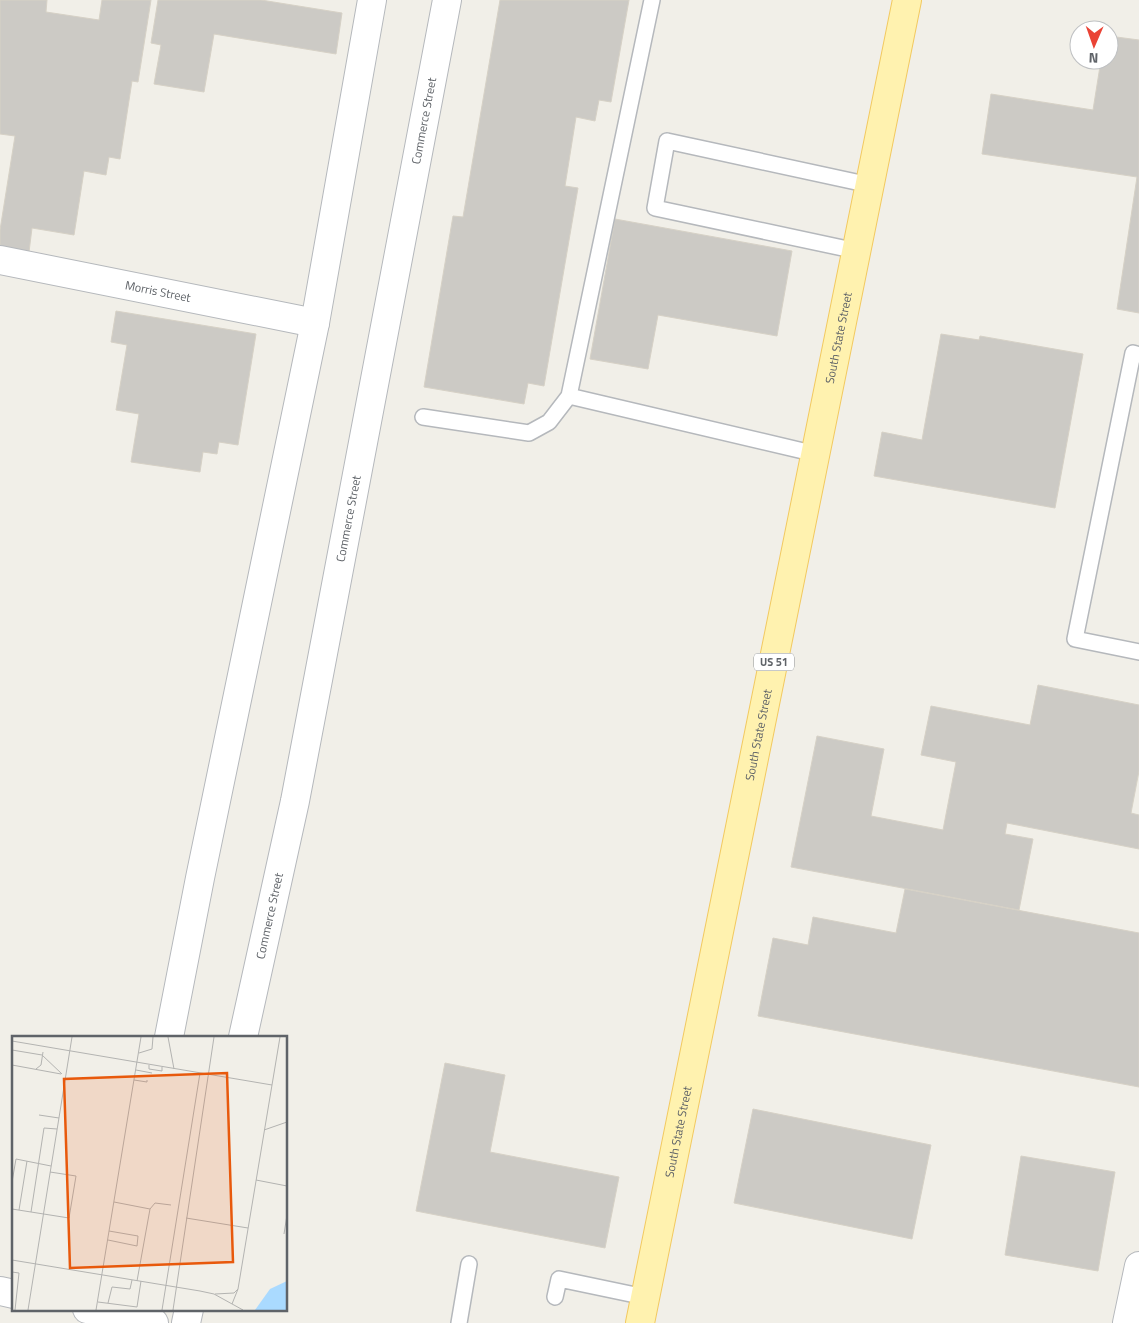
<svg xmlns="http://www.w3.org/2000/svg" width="1139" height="1323" viewBox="0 0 1139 1323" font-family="'Titillium Web',sans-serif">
<rect width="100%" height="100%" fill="#f1efe8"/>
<!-- building -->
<path fill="#cccac5" stroke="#d6d1c6" d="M0,0H47L46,12L99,20L102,0H151L138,82L132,81L120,159L109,157L106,175L84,171L74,235L32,228L29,252L0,248V230L15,136L0,134Z
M158,0H261L342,13L336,54L214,34L204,92L154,84L161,45L151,43Z
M500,0H629L611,102L599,100L595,121L576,117L565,186L578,188L544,386L528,383L524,404L424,387L453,216L463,217Z
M1109,36L1139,40V313L1117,309L1137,177L982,154L991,94L1093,110L1101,60H1109Z
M615,219L792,251L777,336L658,315L648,369L590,359Z
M116,311L256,334L238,445L219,442L217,454L203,452L200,472L131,462L139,414L116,410L127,345L111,342Z
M941,334L979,340L980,336L1083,354L1055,508L874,476L882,432L922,440Z
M1038,685L1139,705V771L1131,813L1139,815V849L1007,823L1005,834L1033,839L1019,910L791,867L817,736L884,749L871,816L943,830L956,762L921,755L931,706L1030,725Z
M905,889L1139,933V1087L758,1016L773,938L808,945L813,917L896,933Z
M445,1063L505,1075L490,1152L619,1177L605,1248L416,1211Z
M753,1109L931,1145L912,1239L734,1203Z
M1021,1156L1115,1172L1098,1271L1005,1255Z"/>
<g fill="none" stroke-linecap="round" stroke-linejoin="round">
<defs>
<path id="service" d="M857,251L655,208L667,141L870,185
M1139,355L1133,353L1075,639L1139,652
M569,396L652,0
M423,417L529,433L549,422L569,396L816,454
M555,1297L559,1279L645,1297
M459,1323L469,1264"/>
<g id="minor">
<path id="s1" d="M0,260L315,323"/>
<path d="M169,1037L200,878L315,323L372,0"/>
<path id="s2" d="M243,1037L295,801L447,0"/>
<path d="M0,1291L14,1294"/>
<path d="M87,1309L154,1323"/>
<path d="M186,1323L189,1309"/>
<path d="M1127,1323L1139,1266"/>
</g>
<g id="primary">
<path id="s3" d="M640,1323L907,0"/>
</g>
</defs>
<!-- service casing -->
<use href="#service" stroke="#b5b8bc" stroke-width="18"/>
<!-- minor casing -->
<use href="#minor" stroke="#b5b8bc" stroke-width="30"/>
<!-- primary casing -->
<use href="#primary" stroke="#f2c960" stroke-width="30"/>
<!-- service -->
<use href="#service" stroke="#fff" stroke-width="15"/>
<!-- minor -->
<use href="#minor" stroke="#fff" stroke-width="28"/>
<!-- primary -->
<use href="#primary" stroke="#fff2af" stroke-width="28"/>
</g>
<g text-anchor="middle" stroke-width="5" stroke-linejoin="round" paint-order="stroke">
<!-- shield labels -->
<rect fill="#fff" stroke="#8f9295" stroke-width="1" x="754" y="653.5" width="40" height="17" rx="4"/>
<g font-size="11" font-weight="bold" fill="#5f6368">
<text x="774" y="666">US 51</text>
</g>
<!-- street labels -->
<g font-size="12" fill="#5f6368" stroke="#fff">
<text dy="4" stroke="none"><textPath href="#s2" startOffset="934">Commerce Street</textPath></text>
<text dy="4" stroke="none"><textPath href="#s1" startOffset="161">Morris Street</textPath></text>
<text dy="4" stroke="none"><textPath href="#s3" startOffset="1005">South State Street</textPath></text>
<text dy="4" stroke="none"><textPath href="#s2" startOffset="529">Commerce Street</textPath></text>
<text dy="4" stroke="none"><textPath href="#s3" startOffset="600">South State Street</textPath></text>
<text dy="4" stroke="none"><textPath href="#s2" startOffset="124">Commerce Street</textPath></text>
<text dy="4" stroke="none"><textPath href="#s3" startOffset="195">South State Street</textPath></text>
</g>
</g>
<!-- overview -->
<g transform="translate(12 1036)">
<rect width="275" height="275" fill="#f1efe8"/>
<path d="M275,245V274H243L258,253Z" fill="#aadaff"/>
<path fill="none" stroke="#b3b3b1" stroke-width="1" d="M156,1L162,33M0,5L260,49M0,14L30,19L50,38M127,17L140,13L141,1M0,29L49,38M137,29V33L150,35V31M24,33L29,29L31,16M124,34L140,37M122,44L135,46V44M27,79L47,82M252,94L275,86M244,144L275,150M0,146L4,123L39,130M102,166L138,173L143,167L159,169M0,173L19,176L32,92L45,93M7,174L15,125M19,176L57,182L64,140L38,136M174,182L236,192M272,198L275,179M96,204L125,210L126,200L97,195M0,224L188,255L202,258L231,274M0,236L7,237L3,274M125,245L138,173M203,258L222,257L226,253M86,266L125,271L129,245M96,267L100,251L118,253L120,244M220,268L226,253L268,1M16,274L60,1M84,274L129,1M150,274L188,37M161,274L202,1"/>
<path fill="#e8590c" fill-opacity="0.15" stroke="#e8590c" stroke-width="2.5" d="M215,37L221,226L58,232L52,43Z"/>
<rect width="275" height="275" fill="none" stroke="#5f6368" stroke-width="2.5"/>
</g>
<!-- north arrow -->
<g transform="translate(1094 45) rotate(182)"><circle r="24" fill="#ffffff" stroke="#bfc1c3"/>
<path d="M0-4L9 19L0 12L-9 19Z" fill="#ea4335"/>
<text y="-8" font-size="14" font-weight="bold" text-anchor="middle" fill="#5f6368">N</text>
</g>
</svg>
